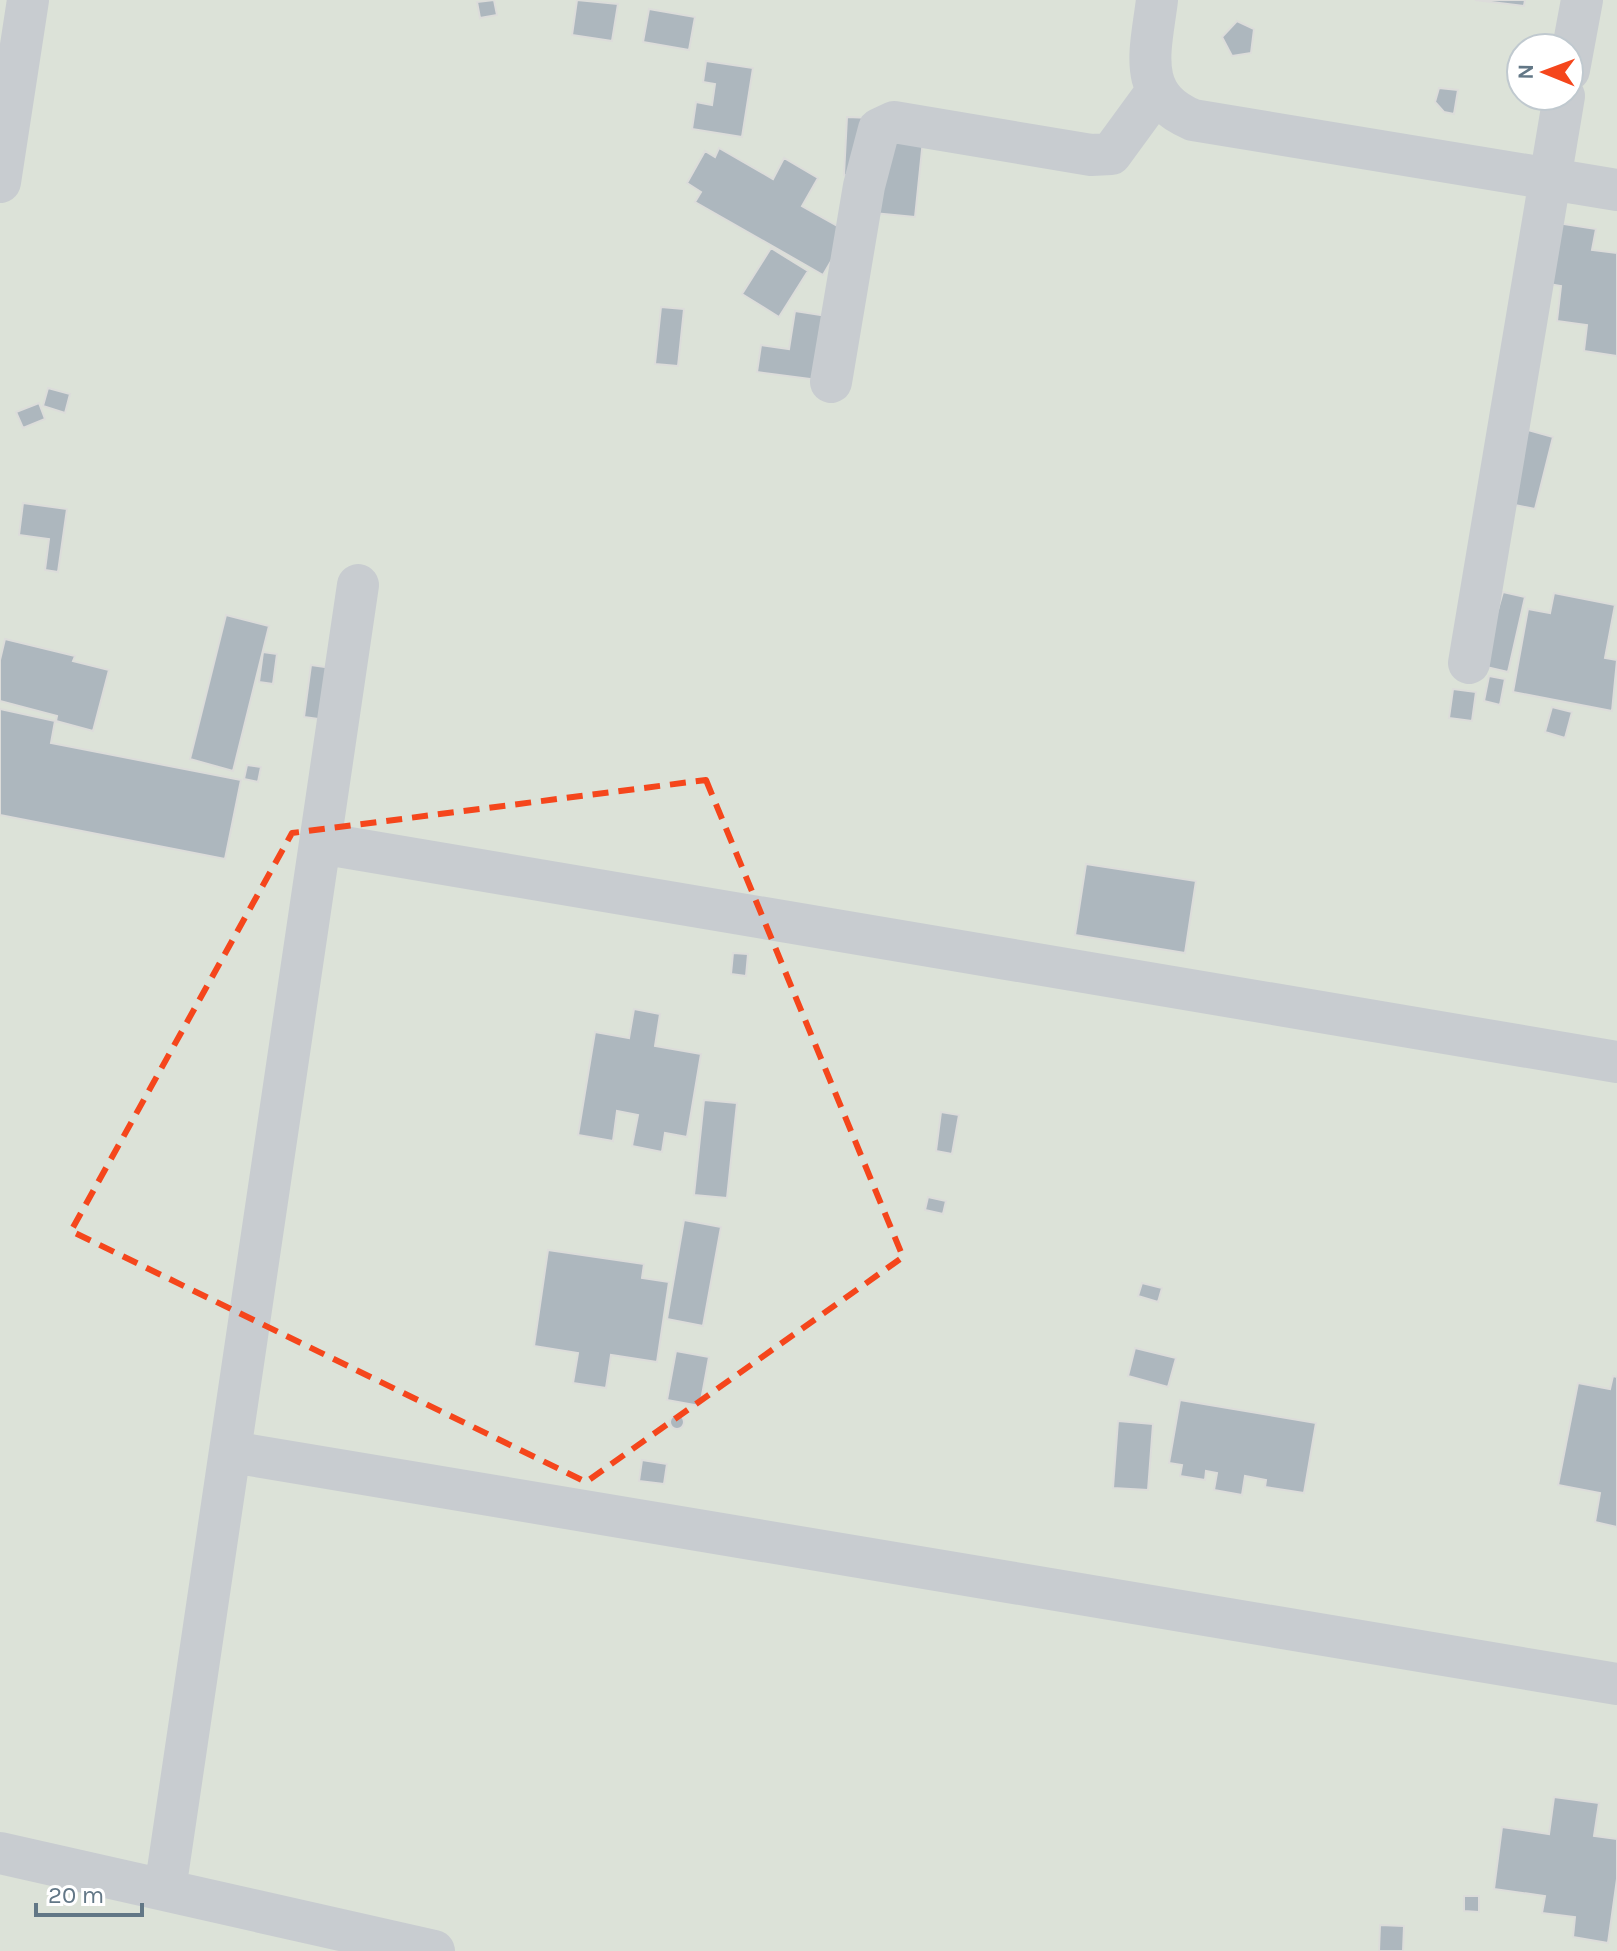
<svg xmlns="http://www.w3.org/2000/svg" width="1617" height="1951" viewBox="0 0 1617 1951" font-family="Karla,sans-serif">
<rect width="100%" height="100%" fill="#fafaf8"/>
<!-- garden -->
<path fill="#dce2d8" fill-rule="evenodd" d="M0,0H1617V1951H0ZM1521,48H1569V96H1521Z"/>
<!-- building -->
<path fill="#adb7be" stroke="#dcdcda" stroke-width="2" d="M494,0L497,15L480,18L477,2Z
M577,0L618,4L612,41L572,35Z
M1475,0H1525L1524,6Z
M649,9L695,17L689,50L643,42Z
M1237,21L1254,29L1251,53L1232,56L1222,37Z
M706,61L753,68L742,137L692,129L696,102L712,105L715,84L703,82Z
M1439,88L1458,90L1454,114L1444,112L1435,102Z
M847,117L872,118L868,177L844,175Z
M887,136L923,140L915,217L863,212Z
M719,148L773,179L784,158L818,178L802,206L848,232L823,275L695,202L701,192L687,183L705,151L715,157Z
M1551,222L1596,229L1592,250L1617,253V356L1584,351L1587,325L1557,321L1561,286L1543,283Z
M771,248L808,271L779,317L742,294Z
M661,307L684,309L678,366L655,364Z
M795,311L827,316L818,380L757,372L761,345L789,349Z
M48,388L70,394L65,413L43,406Z
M39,403L45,419L23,428L16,412Z
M1528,430L1553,437L1535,509L1510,504Z
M23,503L67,509L58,572L45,570L49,539L19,535Z
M1503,592L1525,597L1508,672L1482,666Z
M1554,593L1615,605L1605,658L1617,660L1612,711L1513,692L1528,609L1550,613Z
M226,615L269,626L233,771L190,759Z
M5,639L75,656L73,661L109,670L93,731L56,721L57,716L0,701V660Z
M263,652L277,654L273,684L259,682Z
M311,665L332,668L326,720L304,717Z
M1489,676L1505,679L1500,705L1484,701Z
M1453,689L1476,692L1472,721L1449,718Z
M1552,707L1572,712L1565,738L1545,732Z
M0,709L55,721L51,743L241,780L225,859L0,815Z
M247,765L261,767L258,782L244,779Z
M1086,864L1196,881L1185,953L1075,935Z
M733,953L748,954L746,976L731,974Z
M634,1009L660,1014L655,1046L701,1054L687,1137L665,1133L662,1152L632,1146L638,1115L617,1111L613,1141L578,1135L595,1032L629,1038Z
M704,1100L737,1103L727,1198L694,1195Z
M941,1112L959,1115L952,1154L936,1151Z
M928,1197L946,1201L943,1214L925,1210Z
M684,1220L721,1227L703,1326L667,1319Z
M548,1250L644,1264L642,1278L669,1282L657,1362L611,1355L606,1388L573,1383L578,1353L534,1346Z
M1142,1283L1162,1288L1158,1302L1138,1296Z
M1135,1348L1176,1358L1168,1387L1128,1376Z
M676,1351L709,1357L700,1406L667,1400Z
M1613,1376L1617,1377V1527L1595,1522L1600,1493L1558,1485L1578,1383L1610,1389Z
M1180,1400L1316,1423L1304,1493L1265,1487L1266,1480L1245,1476L1242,1495L1214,1490L1217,1473L1206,1471L1205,1480L1180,1476L1182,1465L1169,1463Z
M670 1422a7 7 0 1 1 14 0a7 7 0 1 1-14 0Z
M1118,1421L1153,1424L1148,1490L1113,1488Z
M642,1460L667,1464L664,1484L639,1481Z
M1554,1797L1599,1803L1594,1836L1617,1839V1879L1608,1943L1573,1937L1575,1917L1542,1913L1545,1896L1494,1889L1502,1827L1549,1834Z
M1464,1896H1479V1912L1464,1911Z
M1380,1925L1404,1926L1403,1951H1379Z"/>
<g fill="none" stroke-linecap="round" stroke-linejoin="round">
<!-- minor -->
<path stroke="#c8ccd0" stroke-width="42" d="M1157,0C1151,50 1135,96 1193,120L1617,190
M1569,70L1582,0
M0,182L28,0
M831,382L864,186L879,129L894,122L1091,155L1111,154L1157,91
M1469,663L1564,96
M320,843L358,585
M232,1452L1617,1684
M0,1853L434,1951
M165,1890L320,843L1617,1062"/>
</g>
<!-- marked area -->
<path fill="none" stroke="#f5461c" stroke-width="6" stroke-dasharray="16 10" stroke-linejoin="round" d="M706,780L903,1257L586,1482L71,1231L292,833Z"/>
<!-- north arrow -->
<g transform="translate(1545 72) rotate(271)"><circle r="38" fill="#ffffff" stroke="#c0c9cf" stroke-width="2"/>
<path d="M0-6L14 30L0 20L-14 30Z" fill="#f5461c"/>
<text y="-12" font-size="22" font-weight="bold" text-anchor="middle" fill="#627786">N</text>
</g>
<!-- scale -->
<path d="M36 1903v12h106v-12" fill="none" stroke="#627786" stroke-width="4"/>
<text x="48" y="1903" font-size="24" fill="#627786" stroke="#ffffff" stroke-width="6" paint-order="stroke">20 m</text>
</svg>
